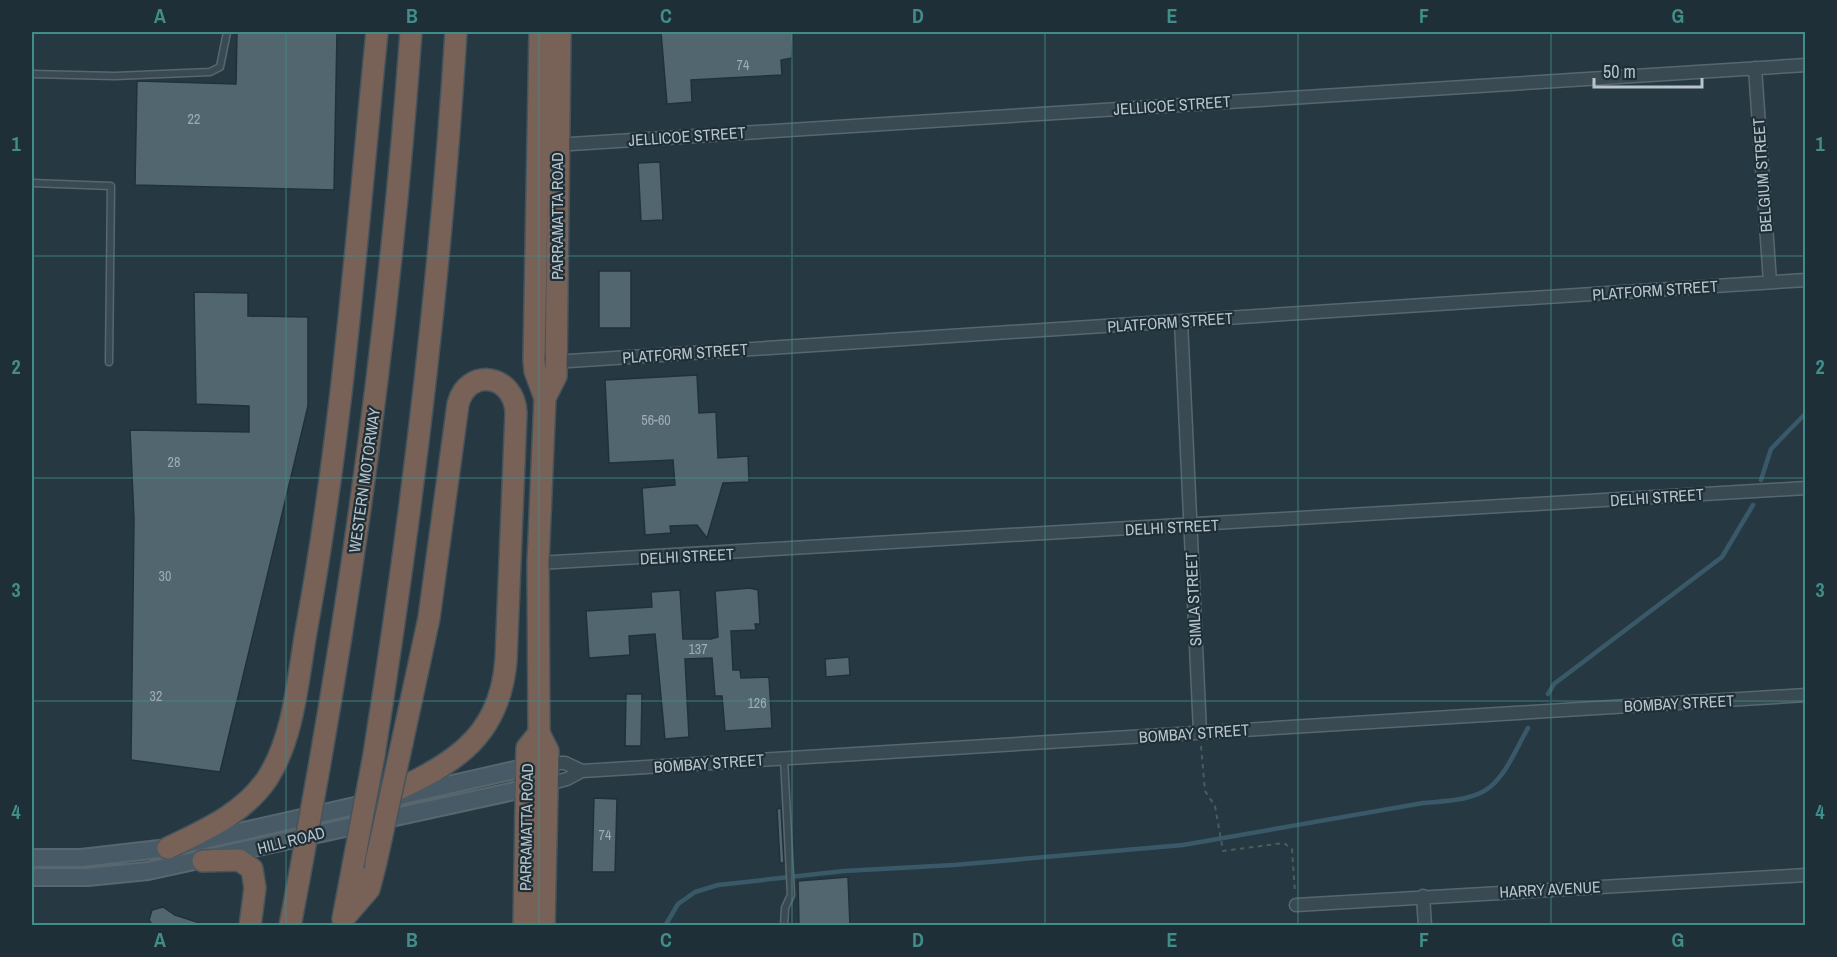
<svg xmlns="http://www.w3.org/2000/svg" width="1837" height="957" viewBox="0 0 1837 957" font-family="'Archivo Narrow',sans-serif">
<rect width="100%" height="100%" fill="#263942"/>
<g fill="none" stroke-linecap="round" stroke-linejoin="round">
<!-- stream -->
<path stroke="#395969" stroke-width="4.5" d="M1761,480L1771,449L1806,413
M1548,694L1554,684L1722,557L1753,505
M665,926L678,904L695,892L718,885L844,871L954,865L1183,845L1423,803C1443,801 1473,801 1490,787C1507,773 1517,747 1528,728"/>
</g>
<!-- building -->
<path fill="#51666f" stroke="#213139" stroke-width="1.5" d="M237,32H337L334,190L135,185L137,81L236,84Z
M661,32H793L792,58L781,60L782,75L691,80L692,102L667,104Z
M660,162L663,220L641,221L638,163Z
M599,271H631V328H599Z
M194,292L248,293V316L308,317V406L220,772L131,760L134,519L130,430L249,432V406L196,404Z
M697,375L699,413L716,412L718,458L748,456L749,482L723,483L707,538L697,525L670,526L671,533L645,535L642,488L675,485L673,460L609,463L605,380Z
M750,588L758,590L760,624H755L756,630L731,631L733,670H740L741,678L769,677L772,728L725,731L722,696H715L712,658L685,659L689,737L665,739L655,634L629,636L630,655L589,658L586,611L652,607L651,592L680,590L683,639H711L718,637L715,591Z
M849,657L850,675L826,677L825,659Z
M626,694H642L641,746H625Z
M594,798L617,799L615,872H592Z
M781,808L784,863H780L777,809Z
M848,877L850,926H799L798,881Z
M163,907L175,915L200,923V926H153L149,920L152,910Z"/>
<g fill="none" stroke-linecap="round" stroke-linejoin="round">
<defs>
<path id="lane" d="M32,74L115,76L210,72L220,67L227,32
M32,183L111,186L109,362
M784,758L791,895L785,908L784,926"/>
<path id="street" d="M1755,68L1770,282
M555,145L1806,65
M1181,321L1200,732
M534,360L569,361L1806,280
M538,563L1806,488
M548,763H565L582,771
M548,784L567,779L582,771L1806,695
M1423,896L1425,926
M1296,905L1806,875"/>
<path id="secondary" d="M32,858H81L168,848L537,765
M32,877H88L148,871L537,786"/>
<path id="highway" d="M540,32L534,360L535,371L545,398L538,563L539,733L548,751L544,926
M545,398L556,376L560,32
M374,755C412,515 441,274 456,32
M319,768C362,523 393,280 411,32
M371,802C441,769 499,747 506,660L516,413C515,375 468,366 458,404L429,618L402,743
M168,848C205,830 243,814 267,779C295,736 298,675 307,626C343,429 357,230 377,32
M203,861L239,860L252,869L255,888L250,926
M343,919L369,889L376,862
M343,919L353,866
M290,926L300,873
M524,926L527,748L539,733"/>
</defs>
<!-- lane casing -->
<use href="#lane" stroke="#58676f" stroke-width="9"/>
<!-- street casing -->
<use href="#street" stroke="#58676f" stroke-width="15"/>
<!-- secondary casing -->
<use href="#secondary" stroke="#58676f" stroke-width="20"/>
<!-- highway casing -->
<use href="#highway" stroke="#45545c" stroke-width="24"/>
<!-- path -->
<path stroke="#465f5b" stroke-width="2" stroke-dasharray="4.5 4.5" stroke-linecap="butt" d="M1201,746L1205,791L1215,806L1223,851L1284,843L1292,849L1295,893"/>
<!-- lane -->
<use href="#lane" stroke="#3a4a52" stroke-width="6"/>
<!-- street -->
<use href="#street" stroke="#3a4a52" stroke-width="12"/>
<!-- secondary -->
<use href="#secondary" stroke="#485a65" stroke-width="16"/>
<!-- highway -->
<use href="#highway" stroke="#786257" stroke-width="21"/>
<defs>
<path id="highway-bridge" d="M376,862L402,743
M353,866L374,755
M300,873L319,768"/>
</defs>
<!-- highway-bridge casing -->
<use href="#highway-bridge" stroke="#45545c" stroke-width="24" stroke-linecap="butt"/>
<!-- highway-bridge -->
<use href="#highway-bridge" stroke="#786257" stroke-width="21"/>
</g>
<!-- grid -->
<path fill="none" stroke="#418d8a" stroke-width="1.5" stroke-opacity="0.55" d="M286,32V926M539,32V926M792,32V926M1045,32V926M1298,32V926M1551,32V926M32,256H1806M32,478H1806M32,701H1806"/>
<g text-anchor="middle" stroke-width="4.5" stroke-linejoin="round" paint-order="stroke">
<!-- number labels -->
<g font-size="14" fill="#9eacb5">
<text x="743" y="70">74</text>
<text x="194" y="124">22</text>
<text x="656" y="425">56-60</text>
<text x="174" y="467">28</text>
<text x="165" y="581">30</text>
<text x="698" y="654">137</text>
<text x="156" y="701">32</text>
<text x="757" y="708">126</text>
<text x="605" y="840">74</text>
</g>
<!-- street labels -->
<g font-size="16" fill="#b7c4cc" stroke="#1f2f37">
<text transform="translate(1172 105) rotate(-4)" y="6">JELLICOE STREET</text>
<text transform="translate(687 136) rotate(-4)" y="6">JELLICOE STREET</text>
<text transform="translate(1762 175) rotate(-94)" y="6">BELGIUM STREET</text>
<text transform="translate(557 216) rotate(-90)" y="6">PARRAMATTA ROAD</text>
<text transform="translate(1655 290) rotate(-4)" y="6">PLATFORM STREET</text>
<text transform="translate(1170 322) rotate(-4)" y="6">PLATFORM STREET</text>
<text transform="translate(685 353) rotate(-4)" y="6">PLATFORM STREET</text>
<text transform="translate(364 480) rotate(-82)" y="6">WESTERN MOTORWAY</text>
<text transform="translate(1657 497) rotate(-4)" y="6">DELHI STREET</text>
<text transform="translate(1172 527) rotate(-3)" y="6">DELHI STREET</text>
<text transform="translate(687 556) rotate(-3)" y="6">DELHI STREET</text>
<text transform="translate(1193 599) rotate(-93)" y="6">SIMLA STREET</text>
<text transform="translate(1679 703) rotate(-3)" y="6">BOMBAY STREET</text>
<text transform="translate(1194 733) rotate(-4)" y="6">BOMBAY STREET</text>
<text transform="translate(709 763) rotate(-4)" y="6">BOMBAY STREET</text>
<text transform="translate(526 827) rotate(-89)" y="6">PARRAMATTA ROAD</text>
<text transform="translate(291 840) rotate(-14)" y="6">HILL ROAD</text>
<text transform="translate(1550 889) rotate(-3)" y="6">HARRY AVENUE</text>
</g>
</g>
<!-- border -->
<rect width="1837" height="957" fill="none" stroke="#1f2f37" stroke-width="66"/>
<!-- scale -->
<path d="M1594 78v9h108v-9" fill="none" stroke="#b7c4cc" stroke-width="3"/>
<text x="1603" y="78" font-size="18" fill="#b7c4cc" stroke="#1f2f37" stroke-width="4.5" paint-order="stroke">50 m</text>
<rect x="33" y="33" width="1771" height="891" fill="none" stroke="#418d8a" stroke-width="2"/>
<g font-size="20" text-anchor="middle" font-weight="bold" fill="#418d8a">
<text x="160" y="23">A</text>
<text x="412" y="23">B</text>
<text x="666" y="23">C</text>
<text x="918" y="23">D</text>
<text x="1172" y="23">E</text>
<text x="1424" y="23">F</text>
<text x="1678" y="23">G</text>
<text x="16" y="151">1</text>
<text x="1820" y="151">1</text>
<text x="16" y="374">2</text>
<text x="1820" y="374">2</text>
<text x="16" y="597">3</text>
<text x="1820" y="597">3</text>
<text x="16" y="819">4</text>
<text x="1820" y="819">4</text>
<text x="160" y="947">A</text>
<text x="412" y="947">B</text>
<text x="666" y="947">C</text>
<text x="918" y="947">D</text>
<text x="1172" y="947">E</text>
<text x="1424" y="947">F</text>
<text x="1678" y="947">G</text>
</g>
</svg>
